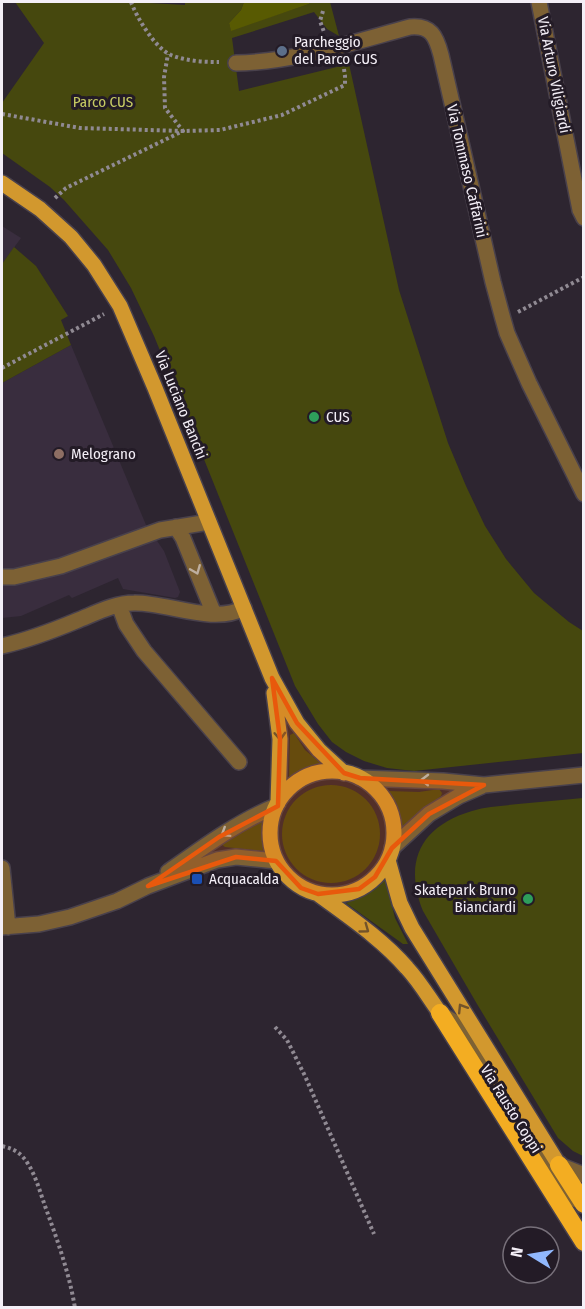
<svg xmlns="http://www.w3.org/2000/svg" width="585" height="1309" viewBox="0 0 585 1309" font-family="'Fira Sans Condensed',sans-serif">
<rect width="100%" height="100%" fill="#2d2530"/>
<!-- built -->
<path fill="#392d3e" d="M2,226L21,238L2,264Z
M71,345L146,525L164,551L180,592L178,597L175,598L123,589L118,578L72,598L69,595L21,616L2,618V383Z"/>
<!-- green -->
<path fill="#46480e" d="M15,2H132L185,5V2H244L241,10L229,23L231,30L309,4L311,2H330L339,36L327,29L314,12L232,38L239,91L349,64L399,290L448,443L466,486L485,526L506,559L534,593L569,622L583,631V753L414,771L387,768L364,761L346,752L332,742L318,724L295,686L175,387L154,336L131,288L108,250L64,200L50,187L2,153V103L44,43Z
M14,247L36,266L68,316L61,320L71,345L2,383V264Z
M294,733L305,750L323,765L304,770L289,778L290,735Z
M282 834a49 49 0 1 1 98 0a49 49 0 1 1-98 0Z
M439,789L442,793L441,796L413,819L402,832L395,804L388,791L419,792Z
M583,798H584L583,1156L573,1151L558,1138L477,1004L423,911C403,861 421,826 472,811C487,806 503,806 518,804C540,802 562,800 583,798Z
M262,820L263,851L225,847L221,844Z
M385,879L395,918L408,944H403L346,903C363,897 371,892 385,879Z"/>
<!-- forest -->
<path fill="#585a02" d="M244,2H311L309,4L231,31L229,23L241,10Z"/>
<g fill="none" stroke-linecap="round" stroke-linejoin="round">
<defs>
<path id="minor" d="M539,2L580,210L584,218
M236,63C295,62 354,42 410,27C431,25 436,36 441,55L493,282L503,319L507,333L529,383L584,494
M176,527L183,538L214,614
M2,577H14L61,566L160,530L209,522
M119,605L126,624L144,651L239,762
M2,646C28,640 52,631 76,621C94,614 114,603 134,603C167,602 213,625 244,608
M360,778L443,781L484,785L584,775
M392,848L429,814L459,796L482,786
M2,868L8,927
M168,872C202,848 237,822 276,806
M2,927L39,924L70,917L117,901L148,886L217,860L236,857L276,861
M444,1016L456,1023L463,1031L564,1192L571,1198L584,1202
M559,1165L584,1175"/>
<path id="major" d="M2,183L40,209L71,237L94,265L120,306L155,388L272,678L297,723L319,750L344,773
M274,693L280,739L278,803
M270 833a62 62 0 1 1 124 0a62 62 0 1 1-124 0Z
M388,860L400,903L412,928L559,1165
M318,894C349,917 382,939 407,968C420,982 429,998 440,1013"/>
<path id="highway" d="M440,1013L584,1242
M559,1165L584,1204"/>
</defs>
<!-- minor casing -->
<use href="#minor" stroke="#49414c" stroke-width="18"/>
<!-- major casing -->
<use href="#major" stroke="#49414c" stroke-width="18"/>
<!-- highway casing -->
<use href="#highway" stroke="#49414c" stroke-width="21"/>
<!-- path -->
<path stroke="#908a93" stroke-width="4" stroke-dasharray="3 3" stroke-linecap="butt" d="M131,2C137,18 155,48 171,55C186,61 203,62 219,62
M323,11L320,21L324,32
M2,114L80,128L183,131L220,130L282,115L345,85V76L343,62
M55,198L66,188L183,131L165,108L164,77L168,54
M518,312L584,277
M2,368L104,314
M275,1027L287,1040L305,1076L374,1234
M2,1146C10,1148 16,1150 22,1156C34,1169 39,1189 45,1206C57,1239 69,1272 75,1308"/>
<!-- minor -->
<use href="#minor" stroke="#7d6134" stroke-width="15"/>
<!-- major -->
<use href="#major" stroke="#d2982e" stroke-width="15"/>
<!-- highway -->
<use href="#highway" stroke="#f3ad22" stroke-width="18"/>
</g>
<!-- one-way arrows -->
<defs><path id="oneway-chevron" d="M-2-3.5L2.5 0L-2 3.5" fill="none" stroke-width="1.6" stroke-linecap="round" stroke-linejoin="round" transform="scale(1.5)"/></defs>
<g stroke="#beaf9f">
<use href="#oneway-chevron" transform="translate(196 570) rotate(68)"/>
<use href="#oneway-chevron" transform="translate(425 780) rotate(-179)"/>
<use href="#oneway-chevron" transform="translate(225 833) rotate(148)"/>
</g>
<g stroke="#72532a">
<use href="#oneway-chevron" transform="translate(280 736) rotate(87)"/>
<use href="#oneway-chevron" transform="translate(365 929) rotate(36)"/>
<use href="#oneway-chevron" transform="translate(462 1008) rotate(-122)"/>
</g>
<!-- marked area -->
<path fill="#e8590c" fill-opacity="0.2" stroke="#e8590c" stroke-width="4.5" stroke-linejoin="round" d="M272,678L297,723L344,773L360,778L484,785L429,814L392,848L375,877L359,889L318,894L301,888L276,861L236,857L148,886L219,837L278,806L280,739Z"/>
<!-- markers -->
<circle fill="#5c6f8a" stroke="#231b26" stroke-width="2" cx="282" cy="51" r="6"/>
<g fill="#2e9e5b" stroke="#231b26" stroke-width="2">
<circle cx="314" cy="417" r="6"/>
<circle cx="528" cy="899" r="6"/>
</g>
<circle fill="#8d6e63" stroke="#231b26" stroke-width="2" cx="59" cy="454" r="6"/>
<rect fill="#1a4fb4" stroke="#231b26" stroke-width="2" x="191" y="873" width="12" height="12" rx="3"/>
<g text-anchor="middle" stroke-width="6" stroke-linejoin="round" paint-order="stroke">
<!-- poi labels -->
<g font-size="15" fill="#f4eff7" stroke="#231b26" text-anchor="start">
<text x="294" y="47">Parcheggio<tspan x="294" dy="17">del Parco CUS</tspan></text>
<text x="326" y="422">CUS</text>
<text x="71" y="459">Melograno</text>
<text x="209" y="884">Acquacalda</text>
<text x="516" y="895" text-anchor="end">Skatepark Bruno<tspan x="516" dy="17">Bianciardi</tspan></text>
</g>
<!-- street labels -->
<g font-size="15" fill="#f4eff7" stroke="#231b26">
<text transform="translate(554 75) rotate(79)" y="5">Via Arturo Viligiardi</text>
<text transform="translate(467 171) rotate(77)" y="5">Via Tommaso Caffarini</text>
<text transform="translate(181 405) rotate(68)" y="5">Via Luciano Banchi</text>
<text transform="translate(511 1109) rotate(58)" y="5">Via Fausto Coppi</text>
</g>
<!-- park labels -->
<g font-size="15" fill="#c7cb63" stroke="#231b26">
<text x="103" y="107">Parco CUS</text>
</g>
</g>
<!-- border -->
<rect width="585" height="1309" fill="none" stroke="#f4eff7" stroke-width="6"/>
<!-- north arrow -->
<g transform="translate(531 1255) rotate(281)"><circle r="28" fill="#231b26" stroke="#77707a" stroke-width="1.5"/>
<path d="M0-4.5L10 22L0 15L-10 22Z" fill="#91b8fd"/>
<text y="-9" font-size="16" font-weight="bold" text-anchor="middle" fill="#f4eff7">N</text>
</g>
</svg>
